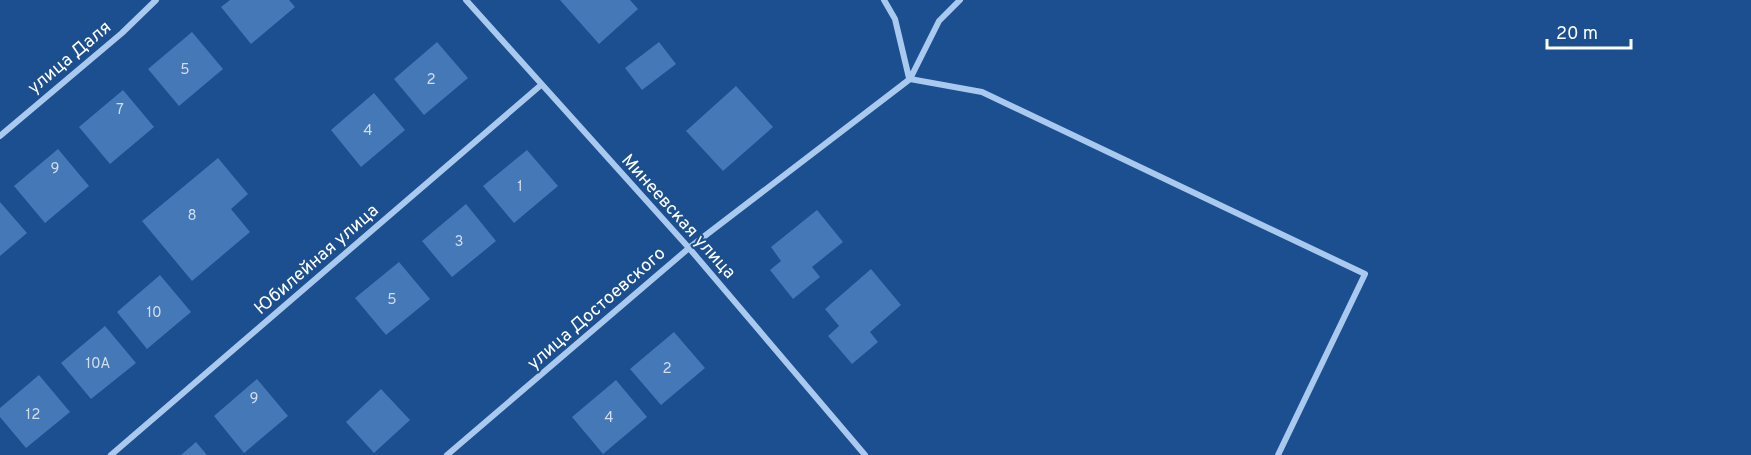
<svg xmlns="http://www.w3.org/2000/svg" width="1751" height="455" viewBox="0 0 1751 455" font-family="Overpass,sans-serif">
<rect width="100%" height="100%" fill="#1b4f8f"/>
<!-- building -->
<path fill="#4478b7" d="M230,0H289L295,7L251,44L221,7Z
M560,0H630L638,9L599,44Z
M192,32L223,69L179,106L148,69Z
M437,42L468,78L424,115L394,79Z
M659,42L676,64L642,90L625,68Z
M736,86L773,127L723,171L686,131Z
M123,90L154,127L110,164L79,127Z
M374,93L405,130L361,167L331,130Z
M58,149L89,186L45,223L14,186Z
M527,150L558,186L514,223L483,186Z
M218,158L248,194L231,209L250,232L192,281L142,221Z
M0,202L27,233L0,256Z
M466,204L496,241L452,277L422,241Z
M817,210L843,242L812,267L820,277L793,299L770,270L781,261L771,247Z
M399,262L430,299L386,335L355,298Z
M871,269L901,305L870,332L878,342L852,364L828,336L839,326L825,309Z
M160,275L191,312L147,349L117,312Z
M105,326L136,363L91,399L61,363Z
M674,332L705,368L661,405L630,369Z
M39,375L70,412L26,448L0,417V408Z
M257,379L288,416L244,453L214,416Z
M616,380L647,417L603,454L572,417Z
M381,389L410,420L374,453L346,422Z
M196,442L207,455H181Z"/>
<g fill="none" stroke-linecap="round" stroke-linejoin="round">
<!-- minor -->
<path stroke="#a9c9ee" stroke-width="6" d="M466,0L689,248L865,455
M884,0L895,19L909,78
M910,79L982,92L1365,274L1278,455
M0,136L122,33L156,0
M111,455L541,85
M447,455L689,248L910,79L939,21L960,0"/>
</g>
<g text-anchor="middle" stroke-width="4.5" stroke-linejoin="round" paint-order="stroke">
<!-- number labels -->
<g font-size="15" fill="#d0dded">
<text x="185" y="74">5</text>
<text x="431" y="84">2</text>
<text x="120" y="114">7</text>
<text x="368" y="135">4</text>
<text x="55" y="173">9</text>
<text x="520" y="191">1</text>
<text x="192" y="220">8</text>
<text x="459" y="246">3</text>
<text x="392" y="304">5</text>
<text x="154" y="317">10</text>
<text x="98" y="368">10А</text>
<text x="667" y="373">2</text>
<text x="254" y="403">9</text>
<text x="33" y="419">12</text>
<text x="609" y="422">4</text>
</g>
<!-- street labels -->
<g font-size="18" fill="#fff" stroke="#1b4f8f">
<text transform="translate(69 57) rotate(-40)" y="6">улица Даля</text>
<text transform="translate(679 216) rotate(48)" y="6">Минеевская улица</text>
<text transform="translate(316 259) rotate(-41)" y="6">Юбилейная улица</text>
<text transform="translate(596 308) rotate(-41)" y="6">улица Достоевского</text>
</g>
</g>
<!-- scale -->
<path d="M1547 39v9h84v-9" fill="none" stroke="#ffffff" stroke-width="3"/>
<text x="1556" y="39" font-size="18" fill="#ffffff" stroke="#1b4f8f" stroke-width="4.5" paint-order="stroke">20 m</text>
</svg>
